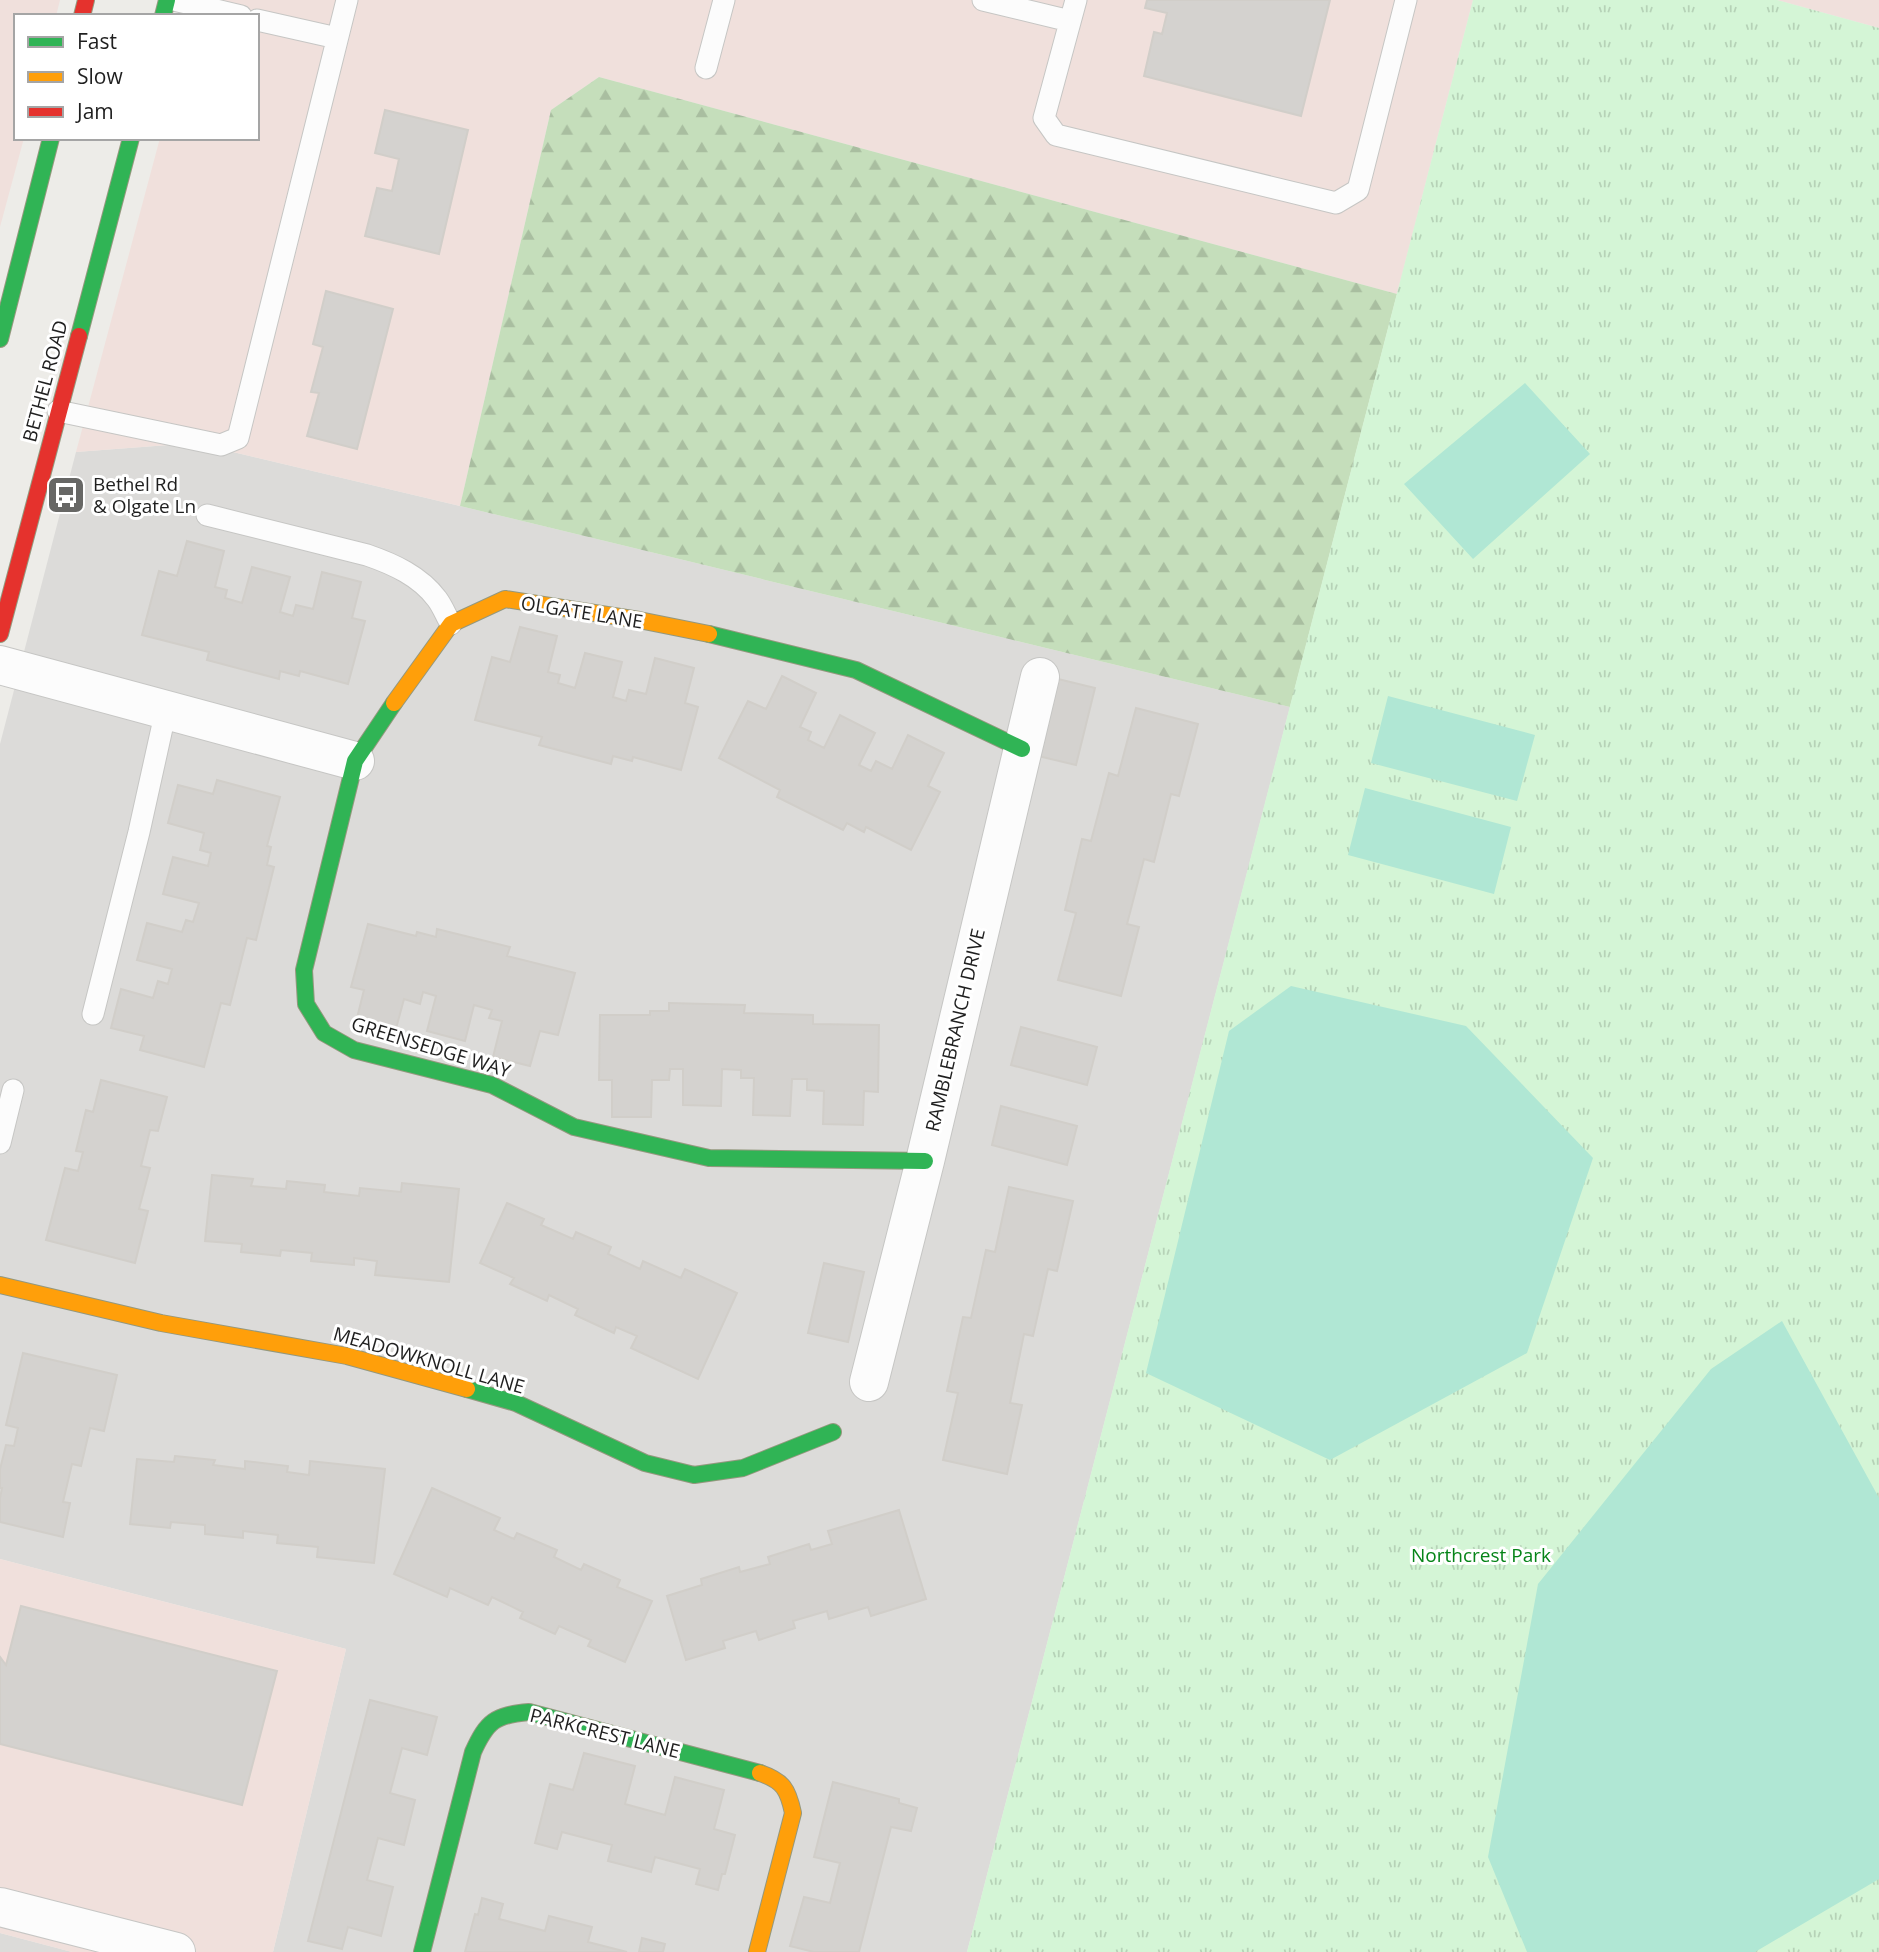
<svg xmlns="http://www.w3.org/2000/svg" width="1879" height="1952" viewBox="0 0 1879 1952" font-family="'Open Sans',sans-serif">
<defs>
<pattern id="forest-firs" width="22" height="20" patternUnits="userSpaceOnUse" patternTransform="scale(1.75)"><rect width="22" height="20" fill="#c5debb"/><path d="M5 1l3.5 6h-7zM16 11l3.5 6h-7z" fill="#a9bea0"/></pattern>
<pattern id="park-tufts" width="24" height="20" patternUnits="userSpaceOnUse" patternTransform="scale(1.75)"><rect width="24" height="20" fill="#d4f5d6"/><path d="M3 7l-1-3M5 7V3M7 7l1-3M15 17l-1-3M17 17v-4M19 17l1-3" fill="none" stroke="#b6d2b7"/></pattern>
</defs>
<rect width="100%" height="100%" fill="#edece8"/>
<!-- residential -->
<path fill="#dcdbd9" d="M195,443L460,506L1290,707L967,1952H273L346,1649L0,1559V744L76,452Z
M0,1933L72,1952H0Z"/>
<!-- commercial -->
<path fill="#f0e0dc" d="M0,0H60L56,16H16V138H24L0,227Z
M198,0H1473L1397,294L599,77L551,110L460,506L195,443L76,452L160,138H257V16H193Z
M1777,0H1879V28Z
M0,1559L346,1649L273,1952H72L0,1933Z"/>
<!-- forest -->
<path fill="url(#forest-firs)" d="M599,77L1397,294L1290,707L460,506L551,110Z"/>
<!-- park -->
<path fill="url(#park-tufts)" d="M1473,0H1777L1879,28V1952H967Z"/>
<!-- pitch -->
<path fill="#b0e7d4" d="M1525,383L1590,454L1473,559L1404,484Z
M1388,696L1535,735L1517,801L1371,763Z
M1365,788L1511,827L1494,894L1348,855Z
M1291,986L1466,1026L1593,1158L1527,1353L1330,1460L1146,1373L1229,1031Z
M1782,1321L1879,1498V1879L1755,1952H1527L1488,1857L1538,1584L1711,1369Z"/>
<!-- building -->
<path fill="#d4d2cf" stroke="#d1cec9" stroke-width="2" d="M1147,0H1330L1301,116L1144,76L1154,32L1162,34L1167,13L1145,8Z
M385,110L468,130L439,254L365,236L377,188L392,191L399,159L375,153Z
M326,291L393,309L357,449L307,436L319,393L311,392L323,347L313,344Z
M187,541L224,551L215,587L227,590L225,598L242,603L252,567L290,577L280,612L293,616L296,605L313,609L322,572L361,582L352,618L365,621L348,684L300,671L299,676L280,671L279,679L207,660L209,652L142,635L159,571L177,576Z
M520,627L557,636L548,672L560,675L558,683L575,688L585,653L622,662L613,697L626,701L629,690L646,694L655,658L694,668L685,703L698,707L681,770L633,757L632,761L613,756L611,764L539,745L542,737L475,720L492,657L510,662Z
M782,676L816,693L800,727L811,732L808,740L824,748L840,715L875,733L859,765L871,771L876,761L892,769L908,735L944,753L928,786L940,792L911,850L866,827L864,832L847,823L843,830L777,797L780,790L719,758L748,701L766,709Z
M1058,679L1095,688L1076,765L1038,756Z
M1136,708L1198,724L1179,796L1171,794L1154,862L1144,859L1127,924L1139,927L1121,996L1058,980L1076,913L1065,910L1082,839L1091,841L1109,773L1118,776Z
M217,780L280,797L267,846L271,847L267,865L274,867L256,940L247,938L230,1005L221,1003L204,1067L140,1050L144,1036L111,1028L121,989L153,998L158,981L168,984L172,969L137,960L147,923L182,932L186,920L193,922L199,903L163,894L173,857L208,866L211,853L200,850L204,833L168,823L178,785L213,794Z
M368,924L416,936L417,932L436,937L437,929L510,947L507,956L575,973L558,1035L540,1031L530,1066L493,1057L502,1021L489,1018L492,1010L474,1005L465,1041L427,1031L436,996L423,992L420,1004L404,999L394,1036L355,1026L364,990L351,987Z
M669,1003L745,1005L744,1013L813,1015V1024L879,1025L878,1092L864,1091L863,1125L823,1124L824,1091L807,1090V1079H792L790,1116L753,1115L754,1078H741V1070L722,1069L721,1106L683,1105V1069H670L669,1080H652L651,1117H612V1080H599L600,1015H650V1011H669Z
M1021,1027L1097,1047L1087,1085L1011,1065Z
M101,1080L167,1097L158,1131L150,1130L141,1166L150,1168L139,1209L148,1211L135,1263L46,1240L65,1168L78,1171L83,1152L76,1151L86,1110L93,1112Z
M1001,1106L1077,1126L1067,1165L992,1145Z
M212,1175L253,1179L251,1186L286,1189L287,1181L325,1185L324,1192L359,1196L360,1188L401,1192L402,1183L459,1189L449,1282L375,1275L377,1261L354,1258V1265L311,1261L312,1253L281,1250L280,1256L241,1252L242,1244L205,1241Z
M1009,1187L1073,1201L1057,1271L1048,1269L1033,1336L1024,1334L1010,1403L1022,1405L1007,1474L943,1460L958,1393L947,1391L963,1317L971,1318L986,1250L995,1252Z
M507,1203L544,1219L541,1225L573,1239L576,1232L611,1247L608,1254L640,1269L643,1261L681,1278L685,1269L737,1293L698,1379L631,1348L637,1336L616,1327L614,1333L575,1315L578,1309L549,1295L547,1301L510,1284L514,1278L480,1263Z
M824,1263L864,1272L848,1342L808,1333Z
M23,1353L117,1375L104,1431L90,1428L81,1466L72,1464L63,1502L70,1503L63,1537L0,1522V1498L2,1488H0V1469L6,1445L14,1446L18,1428L6,1425Z
M175,1456L215,1460L213,1465L245,1469V1461L288,1466L287,1472L309,1475L310,1461L385,1469L374,1563L317,1557L318,1547L277,1543L278,1535L243,1531V1538L205,1534V1525L171,1522L170,1528L130,1524L137,1459L174,1462Z
M432,1488L500,1518L494,1530L514,1539L517,1533L557,1550L554,1557L581,1570L584,1564L620,1580L617,1587L652,1601L625,1662L588,1646L591,1640L559,1626L555,1634L520,1618L523,1612L492,1597L488,1605L450,1588L447,1597L394,1574Z
M899,1510L926,1599L871,1616L868,1607L829,1619L827,1611L793,1621L795,1628L759,1640L756,1631L723,1641L725,1648L686,1660L667,1596L702,1585L701,1579L739,1567L740,1572L770,1564L768,1557L809,1544L811,1550L832,1544L828,1531Z
M21,1606L277,1671L242,1805L0,1744V1657L6,1665Z
M370,1700L437,1717L427,1755L402,1748L390,1793L415,1800L404,1845L378,1838L367,1880L393,1887L381,1936L348,1927L342,1949L308,1941Z
M584,1753L635,1766L625,1804L665,1815L675,1777L724,1790L714,1829L735,1835L725,1874H722L718,1890L696,1884L700,1869L655,1857L651,1872L608,1861L612,1845L562,1832L557,1849L535,1843L550,1784L573,1790Z
M833,1782L899,1799V1803L917,1808L911,1831L891,1827L859,1952H814L790,1946L804,1897L830,1903L840,1863L814,1857Z
M482,1898L503,1904L499,1919L545,1931L549,1916L592,1927L588,1942L627,1952H465L475,1914L478,1915Z
M642,1938L665,1944L663,1952H639Z"/>
<g fill="none" stroke-linecap="round" stroke-linejoin="round">
<defs>
<path id="lane" d="M174,0L241,16
M983,0L1070,21
M1076,0L1044,118L1056,135L1336,203L1358,190L1406,0
M257,20L337,38
M706,68L724,0
M58,411L221,445L238,438L347,0
M207,515L367,555C393,564 420,576 437,599C443,607 446,616 451,624
M93,1014L139,832L166,710
M0,1143L13,1090"/>
<path id="street" d="M0,665L355,761
M869,1382L925,1161L1040,677
M0,1907L176,1952"/>
<path id="fast" d="M163,16L167,0
M79,336L131,138
M0,339L51,138
M709,634L856,670L1022,749
M394,703L355,761L304,970L306,1004L324,1033L354,1050L492,1085L574,1127L709,1158L925,1161
M467,1389L516,1403L645,1463L694,1475L743,1468L833,1432
M422,1952L473,1752C487,1721 495,1715 529,1712L760,1773"/>
<path id="slow" d="M394,703L451,624L505,599L639,620L709,634
M0,1285L161,1323L347,1356L467,1389
M757,1952L793,1813C788,1789 783,1781 760,1773"/>
<path id="jam" d="M82,16L86,0
M0,634L79,336"/>
</defs>
<!-- lane casing -->
<use href="#lane" stroke="#c6c6c4" stroke-width="23"/>
<!-- street casing -->
<use href="#street" stroke="#c6c6c4" stroke-width="40"/>
<!-- fast casing -->
<use href="#fast" stroke="#94987e" stroke-width="18"/>
<!-- slow casing -->
<use href="#slow" stroke="#94987e" stroke-width="18"/>
<!-- jam casing -->
<use href="#jam" stroke="#94987e" stroke-width="18"/>
<!-- lane -->
<use href="#lane" stroke="#fcfcfc" stroke-width="21"/>
<!-- street -->
<use href="#street" stroke="#fcfcfc" stroke-width="38"/>
<!-- fast -->
<use href="#fast" stroke="#30b455" stroke-width="16"/>
<!-- slow -->
<use href="#slow" stroke="#ff9f0a" stroke-width="16"/>
<!-- jam -->
<use href="#jam" stroke="#e5322d" stroke-width="16"/>
</g>
<!-- icons -->
<defs>
<symbol id="bus-square" viewBox="-11 -11 22 22"><rect x="-9" y="-9" width="18" height="18" rx="4" fill="#676765" stroke="#fff"/><path d="M-5-6H5V4H4V6H2V4H-2V6H-4V4H-5ZM-3.5-4V0h7V-4ZM-3.5 1.2v1.5H-2V1.2ZM2 1.2v1.5H3.5V1.2Z" fill="#fff"/></symbol>
</defs>
<g fill-rule="evenodd">
<use href="#bus-square" x="44" y="473" width="44" height="44"/>
</g>
<g text-anchor="middle" stroke-width="6" stroke-linejoin="round" paint-order="stroke">
<!-- street labels -->
<g font-size="19" fill="#1f1f1f" stroke="#fff">
<text transform="translate(45 381) rotate(-75)" y="7">BETHEL ROAD</text>
<text transform="translate(582 612) rotate(9)" y="7">OLGATE LANE</text>
<text transform="translate(955 1030) rotate(-77)" y="7">RAMBLEBRANCH DRIVE</text>
<text transform="translate(431 1047) rotate(17)" y="7">GREENSEDGE WAY</text>
<text transform="translate(429 1360) rotate(16)" y="7">MEADOWKNOLL LANE</text>
<text transform="translate(605 1733) rotate(14)" y="7">PARKCREST LANE</text>
</g>
<!-- poi labels -->
<g font-size="19" fill="#1f1f1f" stroke="#fff" text-anchor="start">
<text x="93" y="491">Bethel Rd<tspan x="93" dy="22">&amp; Olgate Ln</tspan></text>
</g>
<!-- park labels -->
<g font-size="19" fill="#068418" stroke="#fff">
<text x="1481" y="1562">Northcrest Park</text>
</g>
</g>
<!-- legend -->
<rect x="14" y="14" width="245" height="126" fill="#ffffff" stroke="#a5a5a5" stroke-width="2"/>
<rect x="28" y="37" width="35" height="10" fill="#30b455" stroke="#a5a5a5" stroke-width="2"/>
<text x="77" y="49" font-size="21" fill="#1f1f1f">Fast</text>
<rect x="28" y="72" width="35" height="10" fill="#ff9f0a" stroke="#a5a5a5" stroke-width="2"/>
<text x="77" y="84" font-size="21" fill="#1f1f1f">Slow</text>
<rect x="28" y="107" width="35" height="10" fill="#e5322d" stroke="#a5a5a5" stroke-width="2"/>
<text x="77" y="119" font-size="21" fill="#1f1f1f">Jam</text>
</svg>
